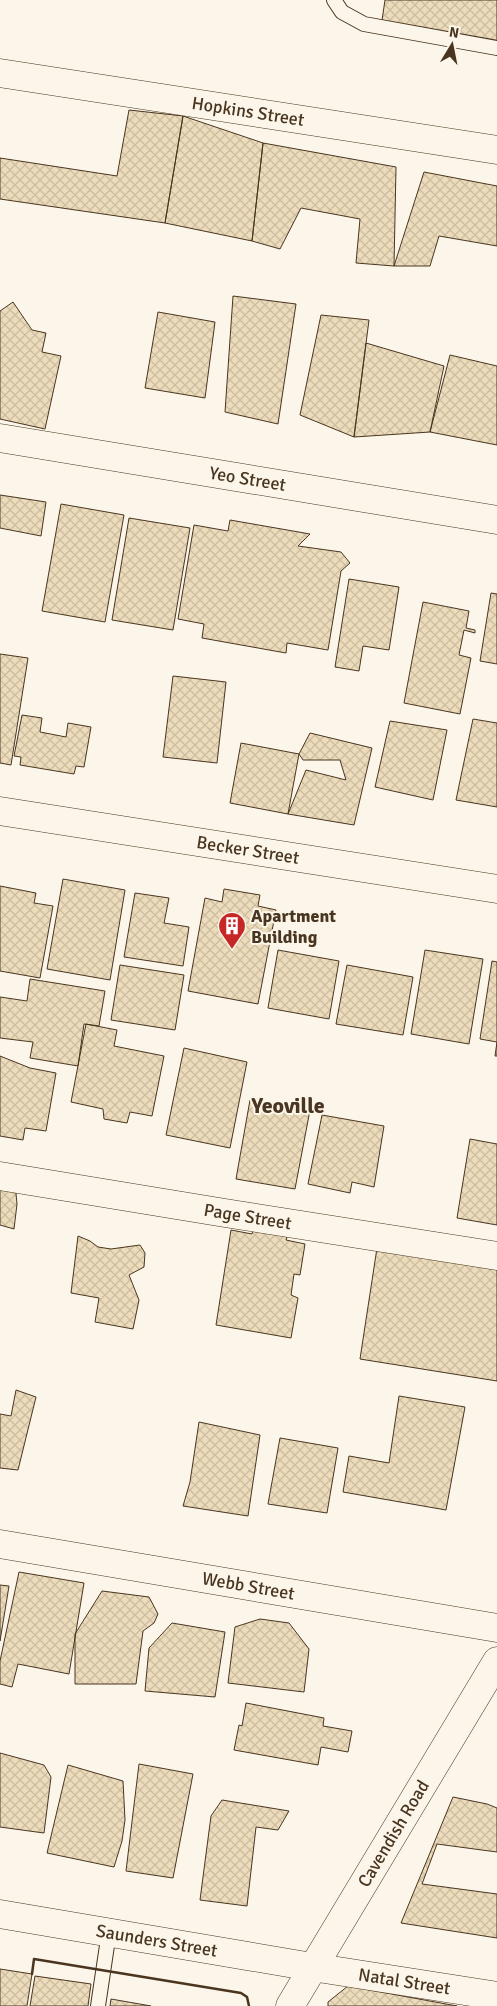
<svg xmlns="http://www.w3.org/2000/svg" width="497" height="2006" viewBox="0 0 497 2006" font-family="Signika,sans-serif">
<defs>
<pattern id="building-cross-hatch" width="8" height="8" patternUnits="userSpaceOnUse" patternTransform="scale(1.25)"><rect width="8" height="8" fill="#ecdcbc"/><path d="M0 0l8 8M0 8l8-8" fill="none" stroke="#ccbda1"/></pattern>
</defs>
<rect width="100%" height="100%" fill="#fbf6e9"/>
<!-- building -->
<path fill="url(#building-cross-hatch)" stroke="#4a3520" d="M385,0H497V52L380,34Z
M129,110L183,116L165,223L0,199V158L117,176Z
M183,116L263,143L252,241L165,223Z
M263,143L396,167L394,266L356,263L360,219L301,208L280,249L252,241Z
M424,172L497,186V246L439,236L430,266H394Z
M233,296L296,304L278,424L225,412Z
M13,302L32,330L46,333L42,352L61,356L45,429L0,419V311Z
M158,312L215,322L205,398L145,388Z
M321,315L369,320L354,437L300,415Z
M366,343L444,366L430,432L354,437Z
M450,355L497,366V445L430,432Z
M0,495L46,502L41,536L0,528Z
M61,504L124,515L105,622L42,611Z
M129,518L190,528L173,630L112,620Z
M230,520L310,534L298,546L341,552L350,563L341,571L328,650L287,643L286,653L202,638L204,624L178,619L194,525L228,531Z
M349,579L399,587L389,650L363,646L359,671L335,667Z
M491,593L497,594V664L480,661Z
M423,602L469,611L466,628L475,630V633L464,630L459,655L471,658L460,714L404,703Z
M0,654L28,658L11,765L0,763Z
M173,676L226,682L217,763L163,757Z
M22,715L42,718L40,732L66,737L68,723L91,727L84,767L76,766L74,774L20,765L21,757L14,756Z
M473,719L497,723V807L456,800Z
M390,721L447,730L433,800L375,787Z
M310,733L372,748L354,825L288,814L306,770L346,780L340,760H303L299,754Z
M241,743L299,754L288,814L230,803Z
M63,879L125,890L110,980L47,969Z
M0,886L36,893L34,903L53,906L40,978L0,971Z
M224,889L260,895L258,906L276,910L258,1004L188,991L205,898L222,902Z
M135,893L169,898L164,923L189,927L183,966L124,957Z
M278,950L339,961L329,1019L268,1008Z
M425,950L483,959L469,1044L411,1034Z
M492,961L497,962V1056H495L497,1042L480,1039Z
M120,965L184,975L175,1030L111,1020Z
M347,965L413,977L403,1035L336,1024Z
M30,979L105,991L99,1026L84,1024L78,1066L30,1058L33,1042L0,1038V997L27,1001Z
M86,1024L117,1030L114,1046L164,1056L152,1116L130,1112L127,1123L104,1119L103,1109L71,1102Z
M184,1048L247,1062L230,1148L166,1135Z
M0,1056L30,1068L56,1073L46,1131L25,1128L23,1140L0,1136Z
M250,1100L310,1110L295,1189L236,1179Z
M322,1115L384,1126L374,1187L352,1182L350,1193L308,1184Z
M470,1139L497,1144V1225L457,1218Z
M0,1180L15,1183L17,1204L14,1229L0,1225Z
M254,1226L289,1230L286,1240L305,1244L300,1275L294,1274L291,1295L298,1298L291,1338L216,1325L231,1230L252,1234Z
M78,1236L90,1241L98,1247L111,1249L140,1245L145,1253L144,1267L129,1275L139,1300L133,1329L95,1322L99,1298L71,1293Z
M377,1248L497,1268V1381L360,1359Z
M16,1390L36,1397L18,1470L0,1468V1414L11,1416Z
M399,1396L465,1407L446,1510L343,1492L349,1456L389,1463Z
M199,1422L260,1435L248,1516L183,1506L190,1482Z
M280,1438L338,1448L327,1513L268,1504Z
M19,1572L84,1583L69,1674L18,1664L12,1687L0,1684V1661Z
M0,1585L9,1586L0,1641Z
M102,1591L149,1597L158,1614L154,1623L143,1631L136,1684H75V1634Z
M260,1619L289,1623L309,1649L304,1692L228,1683L235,1627Z
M172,1623L225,1632L215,1697L145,1691L149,1648Z
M246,1703L324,1718L323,1726L352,1731L348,1752L321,1747L318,1765L234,1750L239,1725L242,1726Z
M0,1753L44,1765L51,1777L44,1833L0,1827Z
M139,1764L193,1774L173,1878L126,1871Z
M68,1765L123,1781L125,1820L122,1841L114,1867L47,1853Z
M453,1797L487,1804L497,1808V1852L437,1844L422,1884L497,1894V1938L401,1923Z
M222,1800L289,1811L278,1830L256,1827L247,1906L200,1900L211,1816Z
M0,1969L32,1974L27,2006H0Z
M35,1976L91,1984L88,2006H30Z
M348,1986L457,2006H328V2002Z
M111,1999L151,2006H110Z"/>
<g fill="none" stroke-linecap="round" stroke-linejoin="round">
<defs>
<path id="service" d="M334,0L342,12L364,24L497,48
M98,2006L109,1932"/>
<g id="minor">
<path id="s1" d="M0,73L497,150"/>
<path id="s2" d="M0,438L497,520"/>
<path id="s3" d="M0,811L497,889"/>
<path id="s4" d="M0,1176L225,1213L497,1256"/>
<path id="s5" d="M0,1544L497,1628"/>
<path id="s6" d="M0,1914L312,1967L497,1996"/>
<path id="s7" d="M290,2006L497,1661"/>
</g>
</defs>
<!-- service casing -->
<use href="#service" stroke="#4a3520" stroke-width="16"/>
<!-- minor casing -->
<use href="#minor" stroke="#4a3520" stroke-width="29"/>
<!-- service -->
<use href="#service" stroke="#fbf6e9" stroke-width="14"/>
<!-- minor -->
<use href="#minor" stroke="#fbf6e9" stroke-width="28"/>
<!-- wall -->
<path stroke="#4a3520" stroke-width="2.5" d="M32,1974L34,1959L241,1993L247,1997L249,2006"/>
</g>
<!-- icons -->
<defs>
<symbol id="building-pin" viewBox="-11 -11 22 30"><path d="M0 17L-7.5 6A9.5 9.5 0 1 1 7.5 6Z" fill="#c62828" stroke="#fbf6e9"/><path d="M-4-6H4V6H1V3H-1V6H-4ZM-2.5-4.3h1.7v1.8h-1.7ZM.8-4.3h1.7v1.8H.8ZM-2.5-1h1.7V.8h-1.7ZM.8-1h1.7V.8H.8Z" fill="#fff"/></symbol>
</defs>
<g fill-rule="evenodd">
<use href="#building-pin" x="216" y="910" width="32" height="43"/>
</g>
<g text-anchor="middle" stroke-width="4" stroke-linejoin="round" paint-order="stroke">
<!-- street labels -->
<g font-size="18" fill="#4a3520" stroke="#fbf6e9">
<text dy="6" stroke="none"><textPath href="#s1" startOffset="251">Hopkins Street</textPath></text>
<text dy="6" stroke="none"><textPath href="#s2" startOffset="251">Yeo Street</textPath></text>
<text dy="6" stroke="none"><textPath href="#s3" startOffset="251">Becker Street</textPath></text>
<text dy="6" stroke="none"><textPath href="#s4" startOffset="251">Page Street</textPath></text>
<text dy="6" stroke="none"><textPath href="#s5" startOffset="252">Webb Street</textPath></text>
<text dy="6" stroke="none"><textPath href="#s7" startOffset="201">Cavendish Road</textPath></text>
<text dy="6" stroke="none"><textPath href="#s6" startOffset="159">Saunders Street</textPath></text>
<text dy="6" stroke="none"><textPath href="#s6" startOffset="410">Natal Street</textPath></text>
</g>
<!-- poi labels -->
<g font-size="18" font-weight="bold" fill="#4a3520" stroke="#fbf6e9" text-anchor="start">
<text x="251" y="922">Apartment<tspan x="251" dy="21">Building</tspan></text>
</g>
<!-- district labels -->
<g font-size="22" font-weight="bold" fill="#4a3520" stroke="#fbf6e9">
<text x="288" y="1113">Yeoville</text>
</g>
</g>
<!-- north arrow -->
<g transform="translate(452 45) rotate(10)" stroke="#fbf6e9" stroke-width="4" paint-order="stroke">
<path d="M0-4L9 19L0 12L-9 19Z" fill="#4a3520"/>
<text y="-8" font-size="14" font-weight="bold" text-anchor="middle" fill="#4a3520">N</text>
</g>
</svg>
